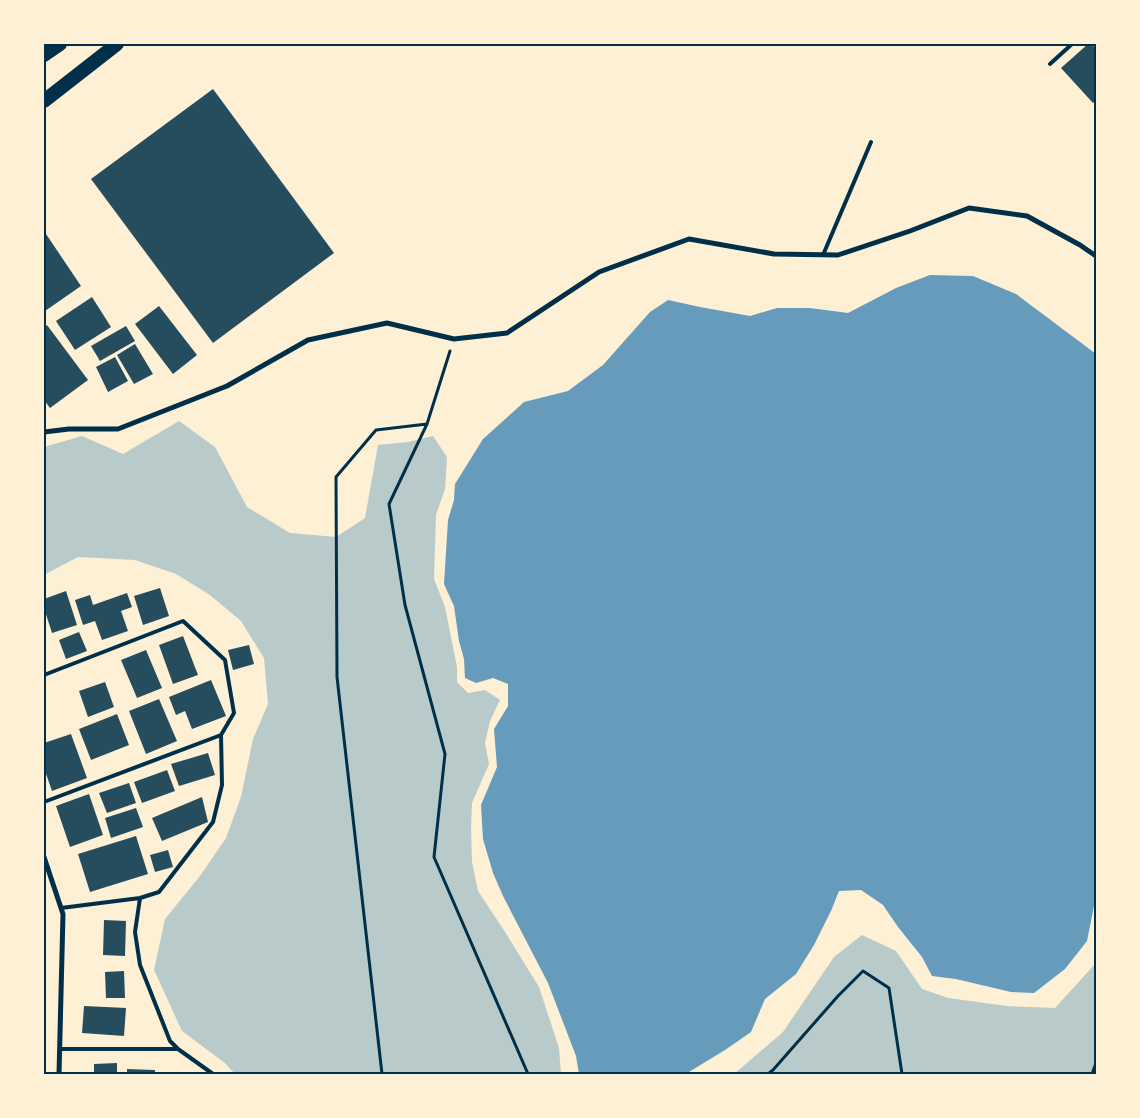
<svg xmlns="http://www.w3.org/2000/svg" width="1140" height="1118" viewBox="0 0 1140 1118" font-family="'Fira Sans Condensed',sans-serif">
<rect width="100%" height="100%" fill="#fdf0d5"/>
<!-- green -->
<path fill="#b9caca" d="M179,421L215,447L247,507L290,533L336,537L365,518L378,445L408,442L433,436L447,457L445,489L436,515L434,579L445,607L457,667V682L468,693L485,690L500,700L490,721L485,743L489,764L472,803L471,827L472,862L478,891L507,935L539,987L559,1048L561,1074H235L225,1063L182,1031L154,970L165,919L200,876L226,838L241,797L253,739L268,704L264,658L241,621L210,595L176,574L135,560L78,557L44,575V447L82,436L123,454Z
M862,935L896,951L922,989L948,998L1007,1006L1055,1008L1096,963V1074H734L783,1032L834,957Z"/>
<!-- water -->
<path fill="#669bbc" d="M930,275L973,276L1016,294L1096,354V896L1087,941L1065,969L1034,993L1011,992L956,979L932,976L922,957L898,927L883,905L861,890L839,891L831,911L814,945L796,974L765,999L751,1032L725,1050L689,1072L688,1074H579L576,1056L548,983L503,896L493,873L483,839L481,805L497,767L494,729L508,706V684L493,678L476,683L465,678L464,659L459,641L454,606L444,584L448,520L454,500L455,484L483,439L524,402L568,391L603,365L650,312L668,300L700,307L750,316L777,308H810L848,313L896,288Z"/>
<!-- building -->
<path fill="#264d5e" d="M1088,44H1091L1096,49V100L1093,103L1061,68Z
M213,89L334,253L213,343L91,179Z
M44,231L81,286L45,311L44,310Z
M92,297L111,327L75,350L56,321Z
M159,306L197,355L173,374L135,324Z
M47,325L88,380L50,408L44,400V328Z
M126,326L135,341L100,361L91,346Z
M135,344L153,374L134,384L117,355Z
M115,357L128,381L108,392L96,367Z
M160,588L169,616L143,625L134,596Z
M66,591L77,625L52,633L44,608V599Z
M127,593L132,607L121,611L128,631L102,640L95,621L83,625L75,600L90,595L93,605Z
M79,632L87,651L66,659L59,640Z
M183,636L198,675L173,684L159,645Z
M249,645L254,664L233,670L228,650Z
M146,650L162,688L137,698L121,660Z
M211,680L226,716L192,729L185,711L176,715L169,697Z
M105,682L114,707L88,717L79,691Z
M159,699L177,741L146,754L129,711Z
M117,714L129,745L91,760L79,729Z
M71,734L87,778L52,791L44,768V743Z
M208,753L215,775L179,786L171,764Z
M167,770L175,791L142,803L134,782Z
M129,783L136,803L107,813L99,793Z
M89,794L103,835L70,847L56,806Z
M202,797L208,822L162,841L152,818Z
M136,808L143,827L111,838L105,818Z
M136,836L148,874L90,892L78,854Z
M168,850L173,867L155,872L150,855Z
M104,920L126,921L125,956L103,955Z
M124,971L125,998H106L105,972Z
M84,1006L126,1008L124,1036L82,1033Z
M117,1063V1074H94V1064Z
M127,1069L155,1070V1074H127Z"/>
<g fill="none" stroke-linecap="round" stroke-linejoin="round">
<!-- path -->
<path stroke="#003049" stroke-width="3" d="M450,351L427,424L389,504L405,605L445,754L434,857L528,1074
M382,1074L337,677L336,477L376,430L427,424
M768,1074L773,1070L838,996L863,971L889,988L902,1074
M1092,1074L1096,1063"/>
<!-- service -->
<path stroke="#003049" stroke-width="4" d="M1050,64L1072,44
M823,255L871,142
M44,675L183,621L225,660L234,713L221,735L44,802
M140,898L135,932L140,965L170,1041L178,1049L213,1074
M61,908L140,898L159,892L213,822L222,785L221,735
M60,1049H177"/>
<!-- minor -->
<path stroke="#003049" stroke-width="5" d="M44,432L69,429H118L227,386L308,340L387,323L454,339L507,333L599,272L689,239L774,254L838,255L910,231L969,208L1027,216L1080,245L1096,256
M44,857L63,914L59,1074"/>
<!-- trunk -->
<path stroke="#003049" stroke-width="14" d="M44,55L60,44
M44,101L117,44"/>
</g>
<!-- border -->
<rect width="1140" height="1118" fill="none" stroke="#fdf0d5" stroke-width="90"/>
<rect x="45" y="45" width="1050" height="1028" fill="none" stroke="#003049" stroke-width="2"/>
</svg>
